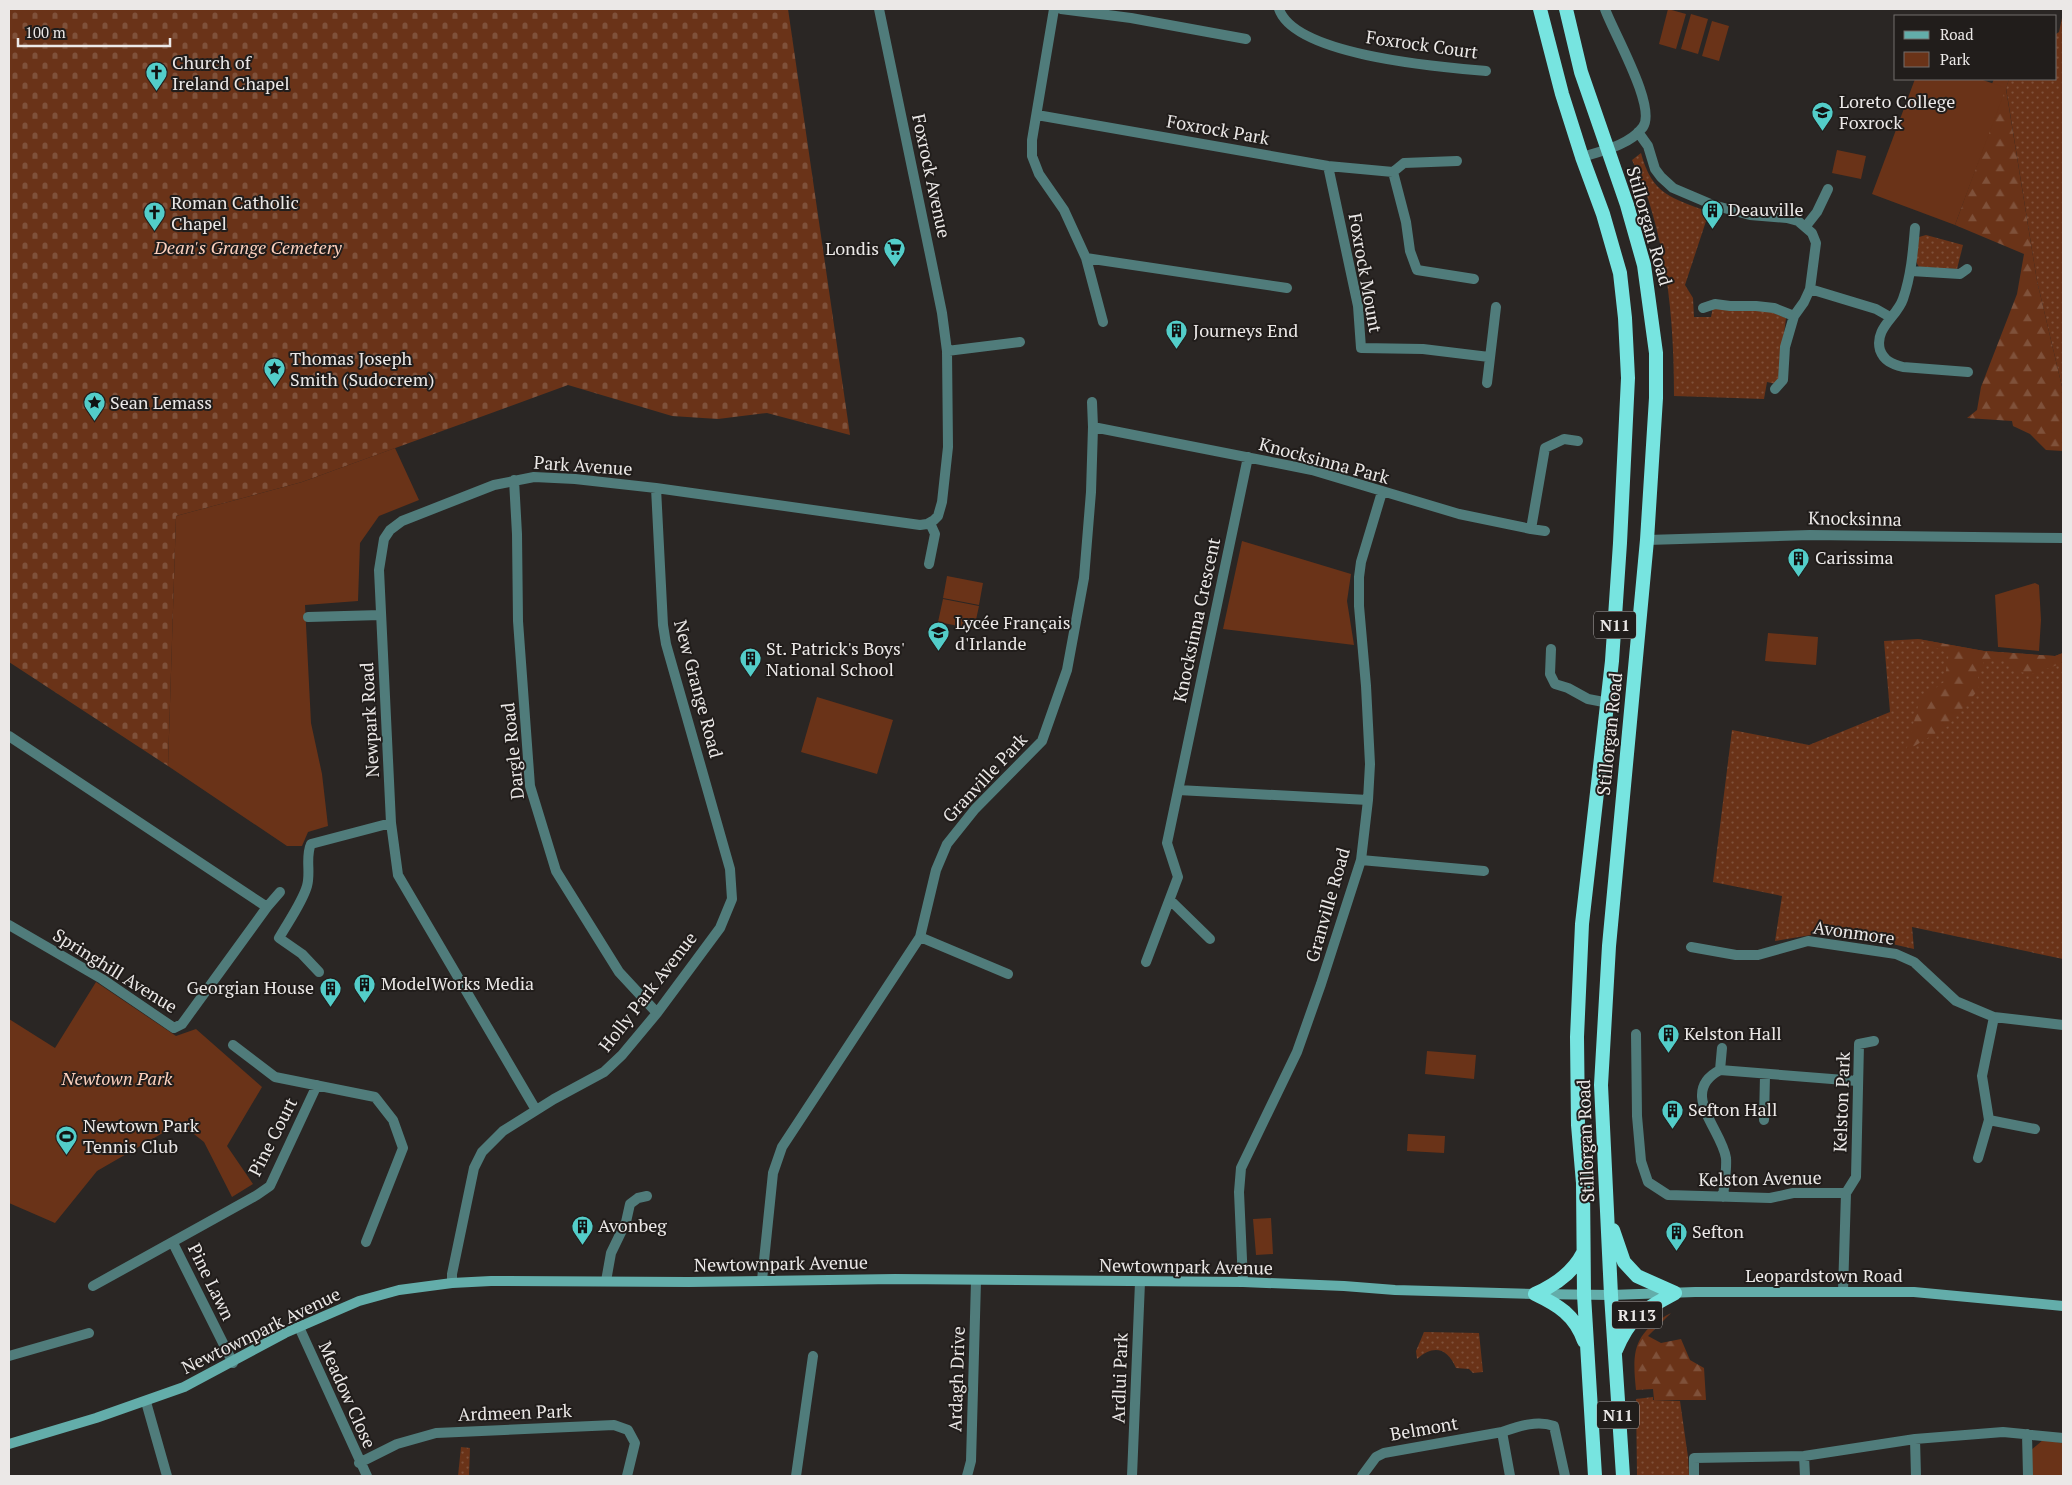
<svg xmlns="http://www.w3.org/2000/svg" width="2072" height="1485" viewBox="0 0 2072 1485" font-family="'PT Serif',serif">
<defs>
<pattern id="grass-dots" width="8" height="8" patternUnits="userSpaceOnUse" patternTransform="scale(1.25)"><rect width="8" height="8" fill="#6a3318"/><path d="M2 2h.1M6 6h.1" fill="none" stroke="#7f513a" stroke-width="1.8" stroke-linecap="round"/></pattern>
<pattern id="forest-firs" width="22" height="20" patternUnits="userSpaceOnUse" patternTransform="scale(1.25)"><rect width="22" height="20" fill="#6a3318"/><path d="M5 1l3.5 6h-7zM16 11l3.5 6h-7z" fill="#7f513a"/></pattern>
<pattern id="cemetery-stones" width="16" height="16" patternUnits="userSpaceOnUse" patternTransform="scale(1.25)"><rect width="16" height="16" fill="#6a3318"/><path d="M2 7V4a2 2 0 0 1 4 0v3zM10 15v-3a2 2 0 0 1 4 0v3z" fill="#7f513a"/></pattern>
</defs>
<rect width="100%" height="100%" fill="#2a2624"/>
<!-- grass -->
<path fill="url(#grass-dots)" d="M2063,13V391L2037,281L2006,88L2009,79H2056V34L2059,32Z
M1641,153C1652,195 1672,198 1709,212L1685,285L1693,298L1694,317H1711L1713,307L1769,311L1786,318L1778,382L1776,384L1767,382L1764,399L1674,396C1674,330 1669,265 1649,202C1645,188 1638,174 1632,160Z
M1926,235L1963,245L1957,269L1919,267L1915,260L1919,237Z
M1918,639L1984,651L2055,656L2063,653V959L1912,927L1914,949L1888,943L1823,933L1775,941L1782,896L1713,882L1732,730L1809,745L1890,712L1884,641Z
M1424,1332L1479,1333L1483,1372L1473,1373L1469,1369L1456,1368C1447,1347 1433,1345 1417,1359L1416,1351Z
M1653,1397V1400L1680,1401L1688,1457L1689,1476H1637L1636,1399Z
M461,1447L470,1448L469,1476H458Z"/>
<!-- forest -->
<path fill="url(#forest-firs)" d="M1994,79H2009L2006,89L2037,281L2063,391V451L2046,450L2030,434L2013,426L2012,421L1967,418L1977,410L1981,387L2017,294L2024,254L1955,225L1991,126L1992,84Z
M1918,639L1984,651L2055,656L2063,653V663L2032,674L2020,672L2001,659H1985L1978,677L1979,689L1948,726L1906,751L1920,699L1944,682L1949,654Z
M1671,1313L1648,1336L1661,1343L1681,1339L1690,1360L1704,1368L1706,1400H1654L1653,1389L1636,1390C1632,1351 1633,1333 1671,1313Z"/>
<!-- cemetery -->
<path fill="url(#cemetery-stones)" d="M9,9H788L850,435L767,413L718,419L672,416L568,385L302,482L176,516L168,766L9,662Z"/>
<!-- green -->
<path fill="#6a3318" d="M1668,9L1686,14L1676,49L1659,44Z
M1691,14L1708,19L1698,54L1681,49Z
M1712,21L1729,26L1719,61L1702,56Z
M1915,79H1980L2006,88L1955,225L1872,194Z
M1837,150L1866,156L1861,179L1832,173Z
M395,448L419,500L379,516L360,543L358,601L305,605L311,723L322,774L328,826L308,832L302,846H287L168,766L176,516L302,482Z
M1242,541L1351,574L1347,601L1354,645L1223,629Z
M947,576L983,583L979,605L943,598Z
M2035,583L2039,585L2041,620L2039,651L1998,647L1995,595Z
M943,599L979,606L974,629L938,622Z
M1768,633L1818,637L1816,665L1765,661Z
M817,697L893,720L877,774L801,752Z
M96,982L176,1036L196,1029L262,1087L227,1146L253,1184L232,1197L204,1142L180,1123L97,1171L55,1223L9,1203V1019L55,1048Z
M1427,1051L1476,1055L1474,1079L1425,1074Z
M1408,1134L1445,1136L1444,1153L1407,1151Z
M1271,1218L1273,1254L1256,1255L1253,1219Z
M2043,1440L2063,1443V1476H2032L2031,1450Z"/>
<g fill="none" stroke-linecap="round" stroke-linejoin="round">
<!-- minor -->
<path stroke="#507c7b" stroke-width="10" d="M1054,9L1032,140V156L1039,174L1064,210L1086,258L1103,322
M1061,9L1131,18L1246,39
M1279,9C1295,56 1441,67 1486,71
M1037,115L1328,166L1393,172L1404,163L1457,161
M1638,132L1648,146L1655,169L1661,177L1673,188L1713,205L1750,215L1787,218L1798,221L1812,233L1816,243L1810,289L1804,302L1794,316L1785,347L1783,380L1775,389
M1582,157C1602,151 1630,145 1643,127C1657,107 1613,32 1605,9
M1328,166L1358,306L1361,348L1423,349L1489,357
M1393,172L1406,222L1410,251L1417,270L1474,279
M1806,226L1817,212L1828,189
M1915,228C1913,252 1911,276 1903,299C1897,317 1874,328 1880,350C1884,361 1892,364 1903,367L1968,372
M1086,258L1287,288
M1911,271L1960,274L1967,269
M1810,289L1876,309L1890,317
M1703,308L1715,304L1730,306H1756L1774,308L1794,316
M947,351L1020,342
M1487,383L1496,307
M1093,427L1312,470L1459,514L1531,529L1545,531
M514,480L517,534L518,621L530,786L556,871L619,972L657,1013
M1531,529L1545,448L1564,439L1578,441
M1647,540L1810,535L2063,538
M929,564L935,534L930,523
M308,617L381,615
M1551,649L1550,674L1555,684L1568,688L1588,699L1609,703
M9,736L267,907
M1178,790L1368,800
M1361,860L1484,871
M1170,900L1210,939
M9,925L102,979L174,1028L182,1024L267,907L280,892
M920,937L1008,974
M1691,947L1736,955H1758L1808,941L1896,954L1914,962L1956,1001L1994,1017L2063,1025
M1146,962L1178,877L1167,843L1248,457
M319,972L302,954L279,938C288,922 302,903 307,886C311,872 305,857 311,844L391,823
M1636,1034L1637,1116L1641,1161L1648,1182L1668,1195L1770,1198L1793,1193H1846
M233,1045L275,1077L375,1097L393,1120L403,1148L366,1242
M1720,1070L1722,1048
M536,1110L398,875L391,823L379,570L384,539L390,530L402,521L494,485L534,477L575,479L656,488L920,525L927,524L934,520L938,516L942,502L948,447L947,351L942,313L932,264L879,9
M1764,1120L1765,1075
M1989,1120L2035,1129
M1978,1158L1989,1120L1982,1076L1994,1017
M1723,1197C1724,1185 1727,1170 1726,1158C1722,1130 1678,1092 1720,1070L1857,1081
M173,1243L233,1363
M762,1280L773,1173L782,1147L920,937L936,870L947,844L975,809L1042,741L1067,670L1084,578L1091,492L1093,427L1092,402
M606,1281L611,1253L626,1222L630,1204L638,1198L647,1196
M1243,1282L1239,1192L1241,1168L1297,1052L1321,984L1361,860L1368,800L1370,764L1366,686L1359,606V577L1361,562L1382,492
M452,1283V1274L474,1168L482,1152L503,1131L554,1099L604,1072L622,1055L657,1013L720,928L732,899L730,869L666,644L663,625L656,488
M93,1286L257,1195L270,1186L317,1085
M1843,1292L1846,1193L1856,1177L1859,1044L1874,1041
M299,1327L367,1476
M9,1356L89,1333
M146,1402L167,1476
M1502,1432C1520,1426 1537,1420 1554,1426L1565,1476
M2027,1434L2028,1476
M1915,1439L1916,1476
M1804,1456L1805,1476
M359,1463L397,1444L436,1433L614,1425L628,1430L635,1443L627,1476
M796,1476L813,1356
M967,1476L971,1461L976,1281
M1132,1476L1140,1282
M1362,1476L1376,1457L1384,1453L1502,1432L1510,1476
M1694,1476V1458L1804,1456L1915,1439L2003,1432L2063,1438"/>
<!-- secondary -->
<path stroke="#63adaa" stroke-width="10" d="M9,1444L96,1418L184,1387L285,1333L359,1301L399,1290L452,1283L491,1281L689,1282L895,1279L1243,1282L1344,1286L1395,1290L1535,1294L1611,1295L1695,1292H1914L2063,1306"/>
<!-- trunk -->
<path stroke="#77e4e0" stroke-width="14" d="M1540,9L1562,94L1582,157L1603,214L1620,273L1625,318L1628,378L1620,543L1612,661L1582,924L1577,1037L1578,1125L1583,1183L1584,1295L1595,1476
M1566,9L1581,72L1627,205L1644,265L1656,353V398L1647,540L1609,946L1601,1085L1611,1295L1623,1476
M1613,1230L1624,1262L1637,1276L1675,1293
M1535,1294C1558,1305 1575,1315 1584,1341
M1535,1294C1555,1285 1573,1273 1583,1253
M1616,1350C1631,1315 1642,1311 1675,1293"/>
</g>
<!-- icons -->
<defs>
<symbol id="church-pin" viewBox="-11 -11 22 30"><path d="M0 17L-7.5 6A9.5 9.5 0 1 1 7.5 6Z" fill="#53cdc9" stroke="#211d1b"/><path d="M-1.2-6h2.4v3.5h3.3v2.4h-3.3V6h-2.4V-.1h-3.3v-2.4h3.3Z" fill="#111"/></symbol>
<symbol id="school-pin" viewBox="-11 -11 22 30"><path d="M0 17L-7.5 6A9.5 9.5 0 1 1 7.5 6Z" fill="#53cdc9" stroke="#211d1b"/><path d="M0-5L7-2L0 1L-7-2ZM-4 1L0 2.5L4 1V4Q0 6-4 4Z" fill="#111"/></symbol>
<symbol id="building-pin" viewBox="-11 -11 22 30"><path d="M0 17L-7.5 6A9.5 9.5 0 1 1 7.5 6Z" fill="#53cdc9" stroke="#211d1b"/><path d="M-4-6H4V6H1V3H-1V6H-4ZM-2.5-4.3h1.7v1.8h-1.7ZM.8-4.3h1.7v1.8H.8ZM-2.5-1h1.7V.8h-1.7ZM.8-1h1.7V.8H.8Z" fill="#111"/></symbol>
<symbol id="supermarket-pin" viewBox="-11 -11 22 30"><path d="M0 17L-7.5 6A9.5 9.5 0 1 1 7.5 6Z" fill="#53cdc9" stroke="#211d1b"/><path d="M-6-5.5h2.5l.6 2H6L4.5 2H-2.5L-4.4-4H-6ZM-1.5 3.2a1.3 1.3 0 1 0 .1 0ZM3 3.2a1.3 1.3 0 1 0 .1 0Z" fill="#111"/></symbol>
<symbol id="sight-pin" viewBox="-11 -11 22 30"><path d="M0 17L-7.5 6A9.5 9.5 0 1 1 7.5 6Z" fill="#53cdc9" stroke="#211d1b"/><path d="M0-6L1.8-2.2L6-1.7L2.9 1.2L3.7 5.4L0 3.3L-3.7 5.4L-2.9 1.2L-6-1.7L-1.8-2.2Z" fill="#111"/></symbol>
<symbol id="stadium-pin" viewBox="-11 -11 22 30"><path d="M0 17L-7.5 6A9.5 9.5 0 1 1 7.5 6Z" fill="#53cdc9" stroke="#211d1b"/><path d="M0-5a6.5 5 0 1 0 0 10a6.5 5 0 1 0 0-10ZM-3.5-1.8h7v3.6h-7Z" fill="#111"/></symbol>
</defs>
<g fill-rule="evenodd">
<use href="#church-pin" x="144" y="60" width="25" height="34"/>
<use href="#school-pin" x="1810" y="100" width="25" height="34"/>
<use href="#building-pin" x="1700" y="198" width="25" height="34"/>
<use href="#church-pin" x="142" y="200" width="25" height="34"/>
<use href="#supermarket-pin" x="882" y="236" width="25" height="34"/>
<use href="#building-pin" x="1164" y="318" width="25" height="34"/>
<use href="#sight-pin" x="262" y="356" width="25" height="34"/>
<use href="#sight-pin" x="82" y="390" width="25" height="34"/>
<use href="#building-pin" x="1786" y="546" width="25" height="34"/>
<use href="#school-pin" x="926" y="620" width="25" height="34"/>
<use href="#building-pin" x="738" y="646" width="25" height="34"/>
<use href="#building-pin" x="352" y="972" width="25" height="34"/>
<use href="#building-pin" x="318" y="976" width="25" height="34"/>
<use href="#building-pin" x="1656" y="1022" width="25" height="34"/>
<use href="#building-pin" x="1660" y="1098" width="25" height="34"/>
<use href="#stadium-pin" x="54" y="1124" width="25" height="34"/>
<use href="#building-pin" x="570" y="1214" width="25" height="34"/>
<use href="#building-pin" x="1664" y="1220" width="25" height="34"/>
</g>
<g text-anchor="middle" stroke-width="4" stroke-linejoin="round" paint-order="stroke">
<!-- shield labels -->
<g fill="#211d1b" stroke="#aeabaa" stroke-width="1">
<rect x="1594" y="611.5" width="42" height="27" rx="4"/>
<rect x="1612" y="1301.5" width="50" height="27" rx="4"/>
<rect x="1597" y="1401.5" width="42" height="27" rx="4"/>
</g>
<g font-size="16" font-weight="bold" fill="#ebe8e7">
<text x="1615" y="631">N11</text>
<text x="1637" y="1321">R113</text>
<text x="1618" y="1421">N11</text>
</g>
<!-- street labels -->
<g font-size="18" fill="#ebe8e7" stroke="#211d1b">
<text transform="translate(1422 45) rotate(8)" y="6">Foxrock Court</text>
<text transform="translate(1218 130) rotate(10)" y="6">Foxrock Park</text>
<text transform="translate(931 176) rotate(78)" y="6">Foxrock Avenue</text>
<text transform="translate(1649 226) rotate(74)" y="6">Stillorgan Road</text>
<text transform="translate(1365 273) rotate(80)" y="6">Foxrock Mount</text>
<text transform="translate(1324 461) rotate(15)" y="6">Knocksinna Park</text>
<text transform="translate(583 466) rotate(4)" y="6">Park Avenue</text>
<text transform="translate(1855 519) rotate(1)" y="6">Knocksinna</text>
<text transform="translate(1197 620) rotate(-78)" y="6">Knocksinna Crescent</text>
<text transform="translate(698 689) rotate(75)" y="6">New Grange Road</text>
<text transform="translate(370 720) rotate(-93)" y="6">Newpark Road</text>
<text transform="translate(1610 734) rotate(-84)" y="6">Stillorgan Road</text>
<text transform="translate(513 751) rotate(-96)" y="6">Dargle Road</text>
<text transform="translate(985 778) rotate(-47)" y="6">Granville Park</text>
<text transform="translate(1328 905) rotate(-74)" y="6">Granville Road</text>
<text transform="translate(1854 933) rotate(8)" y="6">Avonmore</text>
<text transform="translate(115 971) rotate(32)" y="6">Springhill Avenue</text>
<text transform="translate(648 992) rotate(-52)" y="6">Holly Park Avenue</text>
<text transform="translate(1842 1102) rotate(-88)" y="6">Kelston Park</text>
<text transform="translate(273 1137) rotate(-63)" y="6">Pine Court</text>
<text transform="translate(1586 1141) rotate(-92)" y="6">Stillorgan Road</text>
<text transform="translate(1760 1179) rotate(-1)" y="6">Kelston Avenue</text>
<text transform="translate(781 1264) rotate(-1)" y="6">Newtownpark Avenue</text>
<text transform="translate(1186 1267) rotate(1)" y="6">Newtownpark Avenue</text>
<text x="1824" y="1282">Leopardstown Road</text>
<text transform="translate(211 1282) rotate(64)" y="6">Pine Lawn</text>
<text transform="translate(261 1331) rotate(-26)" y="6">Newtownpark Avenue</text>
<text transform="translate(1120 1378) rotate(-88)" y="6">Ardlui Park</text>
<text transform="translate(957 1379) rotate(-88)" y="6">Ardagh Drive</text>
<text transform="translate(347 1395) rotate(66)" y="6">Meadow Close</text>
<text transform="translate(515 1413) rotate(-2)" y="6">Ardmeen Park</text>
<text transform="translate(1424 1429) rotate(-10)" y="6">Belmont</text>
</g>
<!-- poi labels -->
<g font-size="18" fill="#ebe8e7" stroke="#211d1b" text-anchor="start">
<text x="172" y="69">Church of<tspan x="172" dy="21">Ireland Chapel</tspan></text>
<text x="1839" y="108">Loreto College<tspan x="1839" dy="21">Foxrock</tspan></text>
<text x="171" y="209">Roman Catholic<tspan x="171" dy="21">Chapel</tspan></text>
<text x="1728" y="216">Deauville</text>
<text x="879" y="255" text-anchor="end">Londis</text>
<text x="1193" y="337">Journeys End</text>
<text x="290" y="365">Thomas Joseph<tspan x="290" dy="21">Smith (Sudocrem)</tspan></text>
<text x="110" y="409">Sean Lemass</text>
<text x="1815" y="564">Carissima</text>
<text x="955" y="629">Lycée Français<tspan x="955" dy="21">d'Irlande</tspan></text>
<text x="766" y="655">St. Patrick's Boys'<tspan x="766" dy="21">National School</tspan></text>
<text x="381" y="990">ModelWorks Media</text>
<text x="314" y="994" text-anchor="end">Georgian House</text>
<text x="1684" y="1040">Kelston Hall</text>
<text x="1688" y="1116">Sefton Hall</text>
<text x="83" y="1132">Newtown Park<tspan x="83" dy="21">Tennis Club</tspan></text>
<text x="598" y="1232">Avonbeg</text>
<text x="1692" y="1238">Sefton</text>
</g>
<!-- park labels -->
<g font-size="18" font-style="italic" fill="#fdd1be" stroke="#211d1b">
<text x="248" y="254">Dean's Grange Cemetery</text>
<text x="117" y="1085">Newtown Park</text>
</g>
</g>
<!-- border -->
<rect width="2072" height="1485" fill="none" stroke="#ebe8e7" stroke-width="20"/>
<!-- legend -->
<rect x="1894" y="15" width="162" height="65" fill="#211d1b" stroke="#726e6d"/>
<rect x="1904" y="31" width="25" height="8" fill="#63adaa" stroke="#726e6d"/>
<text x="1940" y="40" font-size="15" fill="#ebe8e7">Road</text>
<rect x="1904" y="52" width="25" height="15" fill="#6a3318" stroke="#726e6d"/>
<text x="1940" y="65" font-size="15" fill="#ebe8e7">Park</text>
<!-- scale -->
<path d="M18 38v8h152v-8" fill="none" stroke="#ebe8e7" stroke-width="2.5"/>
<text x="25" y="38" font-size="15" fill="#ebe8e7" stroke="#211d1b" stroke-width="4" paint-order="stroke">100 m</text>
</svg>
